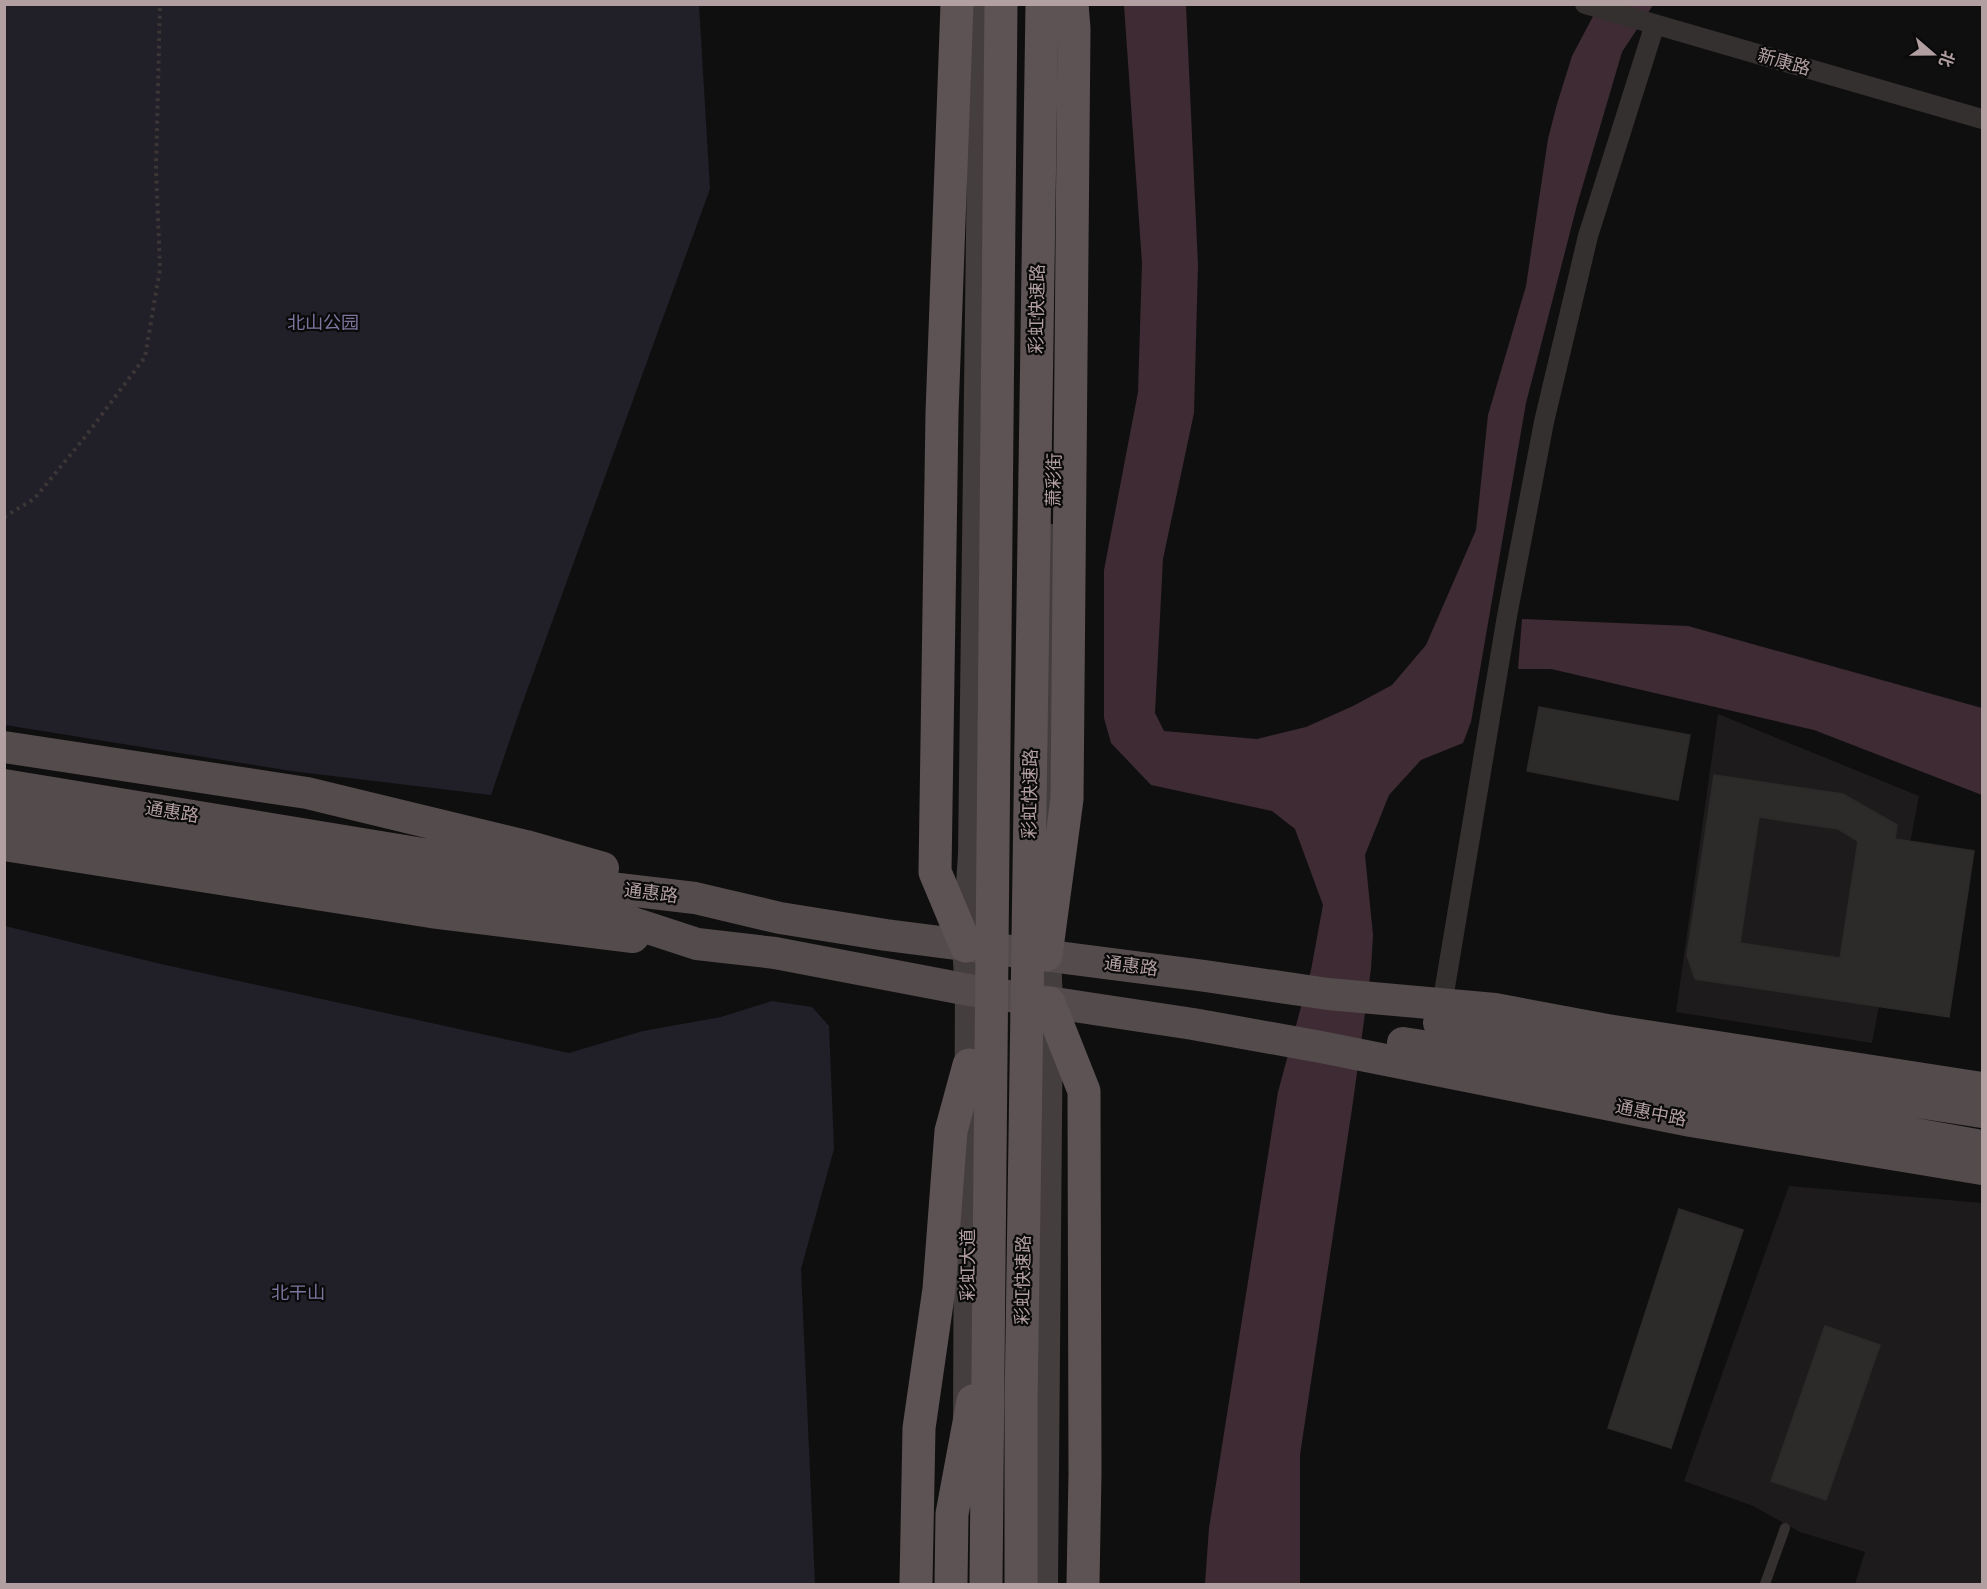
<svg xmlns="http://www.w3.org/2000/svg" width="1987" height="1589" viewBox="0 0 1987 1589" font-family="Signika,'Noto Sans SC',sans-serif">
<rect width="100%" height="100%" fill="#100f0f"/>
<!-- built -->
<path fill="#1d1b1b" d="M1718,714L1919,796L1872,1043L1676,1012Z
M1789,1186L1982,1203V1584H1855L1865,1552L1800,1532L1753,1506L1684,1481Z"/>
<!-- green -->
<path fill="#211f28" d="M4,5H699L710,189L521,707L491,795L291,771L5,725Z
M5,926L161,964L569,1053L643,1031L721,1017L772,1001L812,1007L829,1026L834,1149L801,1269L815,1584H5Z"/>
<!-- water -->
<path fill="#3e2b33" d="M1124,5H1186L1198,265L1194,413L1163,559L1155,713L1164,731L1257,739L1306,727L1353,706L1392,685L1426,645L1476,530L1488,415L1526,286L1548,139L1557,104L1572,56L1599,5H1653L1622,52L1577,205L1526,403L1471,722L1463,743L1421,760L1389,795L1365,855L1373,935L1371,969L1353,1102L1300,1455V1584H1205L1209,1528L1278,1092L1311,970L1323,905L1295,829L1272,811L1151,785L1111,743L1104,718V570L1138,392L1142,263Z
M1522,619L1688,626L1982,708V795L1814,730L1551,669H1518Z"/>
<!-- building -->
<path fill="#2d2a2a" stroke="#2c2929" stroke-width="1.5" fill-rule="evenodd" d="M1539,707L1690,735L1678,800L1527,771Z
M1714,775L1843,794L1897,825L1895,839L1974,851L1949,1017L1695,979L1687,955ZM1759,817L1838,829L1858,841L1840,958L1740,943Z
M1679,1209L1743,1230L1671,1448L1608,1428Z
M1825,1326L1880,1345L1826,1500L1771,1481Z"/>
<g fill="none" stroke-linecap="round" stroke-linejoin="round">
<!-- path -->
<path stroke="#3c3637" stroke-width="4" stroke-dasharray="3 4.5" stroke-linecap="butt" d="M4,517L34,499L85,437L145,357L160,269L156,169L160,4"/>
<!-- service -->
<path stroke="#353030" stroke-width="10" d="M1765,1584L1785,1528"/>
<!-- minor -->
<path stroke="#353030" stroke-width="20" d="M1585,4L1982,119
M1442,1005L1507,616L1544,422L1588,236L1655,24"/>
<!-- secondary -->
<path stroke="#453e3e" stroke-width="28" d="M1048,851L1053,538
M967,1424L969,990L966,946L972,854L983,4
M1044,1584L1049,1003L1046,933"/>
<!-- primary -->
<path stroke="#544b4c" stroke-width="32" d="M4,747L307,793L526,846L603,868
M4,785L502,867L602,887L695,898L780,918L886,935L1205,976L1328,994L1495,1009L1607,1030L1982,1088
M4,816L218,848L593,910L697,944L775,953L969,990L1193,1024L1321,1047L1691,1121L1982,1169
M4,845L431,912L633,937
M1439,1023L1686,1066L1982,1112
M1403,1043L1514,1060L1568,1072L1982,1146"/>
<!-- trunk -->
<path stroke="#5d5354" stroke-width="33" d="M957,4L942,413L935,872L966,946
M1046,955L1067,799L1074,29L1072,4
M1049,1003L1084,1091L1085,1473L1083,1584
M916,1584L919,1428L939,1289L951,1131L969,1065"/>
<!-- trunk-bridge -->
<path stroke="#5d5354" stroke-width="33" d="M951,1584L952,1514L973,1401
M986,1584L1001,4
M1021,1584V1405L1042,4"/>
</g>
<g text-anchor="middle" stroke-width="4.5" stroke-linejoin="round" paint-order="stroke">
<!-- street labels -->
<g font-size="18" fill="#b29fa2" stroke="#0b0a0a">
<text transform="translate(1784 62) rotate(16)" y="6">新康路</text>
<text transform="translate(1037 309) rotate(-89)" y="6">彩虹快速路</text>
<text transform="translate(1054 480) rotate(-89)" y="6">萧彩街</text>
<text transform="translate(1030 794) rotate(-89)" y="6">彩虹快速路</text>
<text transform="translate(172 812) rotate(9)" y="6">通惠路</text>
<text transform="translate(651 893) rotate(7)" y="6">通惠路</text>
<text transform="translate(1131 966) rotate(7)" y="6">通惠路</text>
<text transform="translate(1651 1113) rotate(11)" y="6">通惠中路</text>
<text transform="translate(968 1265) rotate(-90)" y="6">彩虹大道</text>
<text transform="translate(1023 1280) rotate(-89)" y="6">彩虹快速路</text>
</g>
<!-- park labels -->
<g font-size="18" fill="#7d759e" stroke="#0b0a0a">
<text x="323" y="329">北山公园</text>
<text x="298" y="1299">北干山</text>
</g>
</g>
<!-- border -->
<rect width="1987" height="1589" fill="none" stroke="#b29fa2" stroke-width="12"/>
<!-- north arrow -->
<g transform="translate(1933 54) rotate(110)" stroke="#0b0a0a" stroke-width="4.5" paint-order="stroke">
<path d="M0-4.5L10 22L0 15L-10 22Z" fill="#b29fa2"/>
<text y="-9" font-size="16" font-weight="bold" text-anchor="middle" fill="#b29fa2">北</text>
</g>
</svg>
